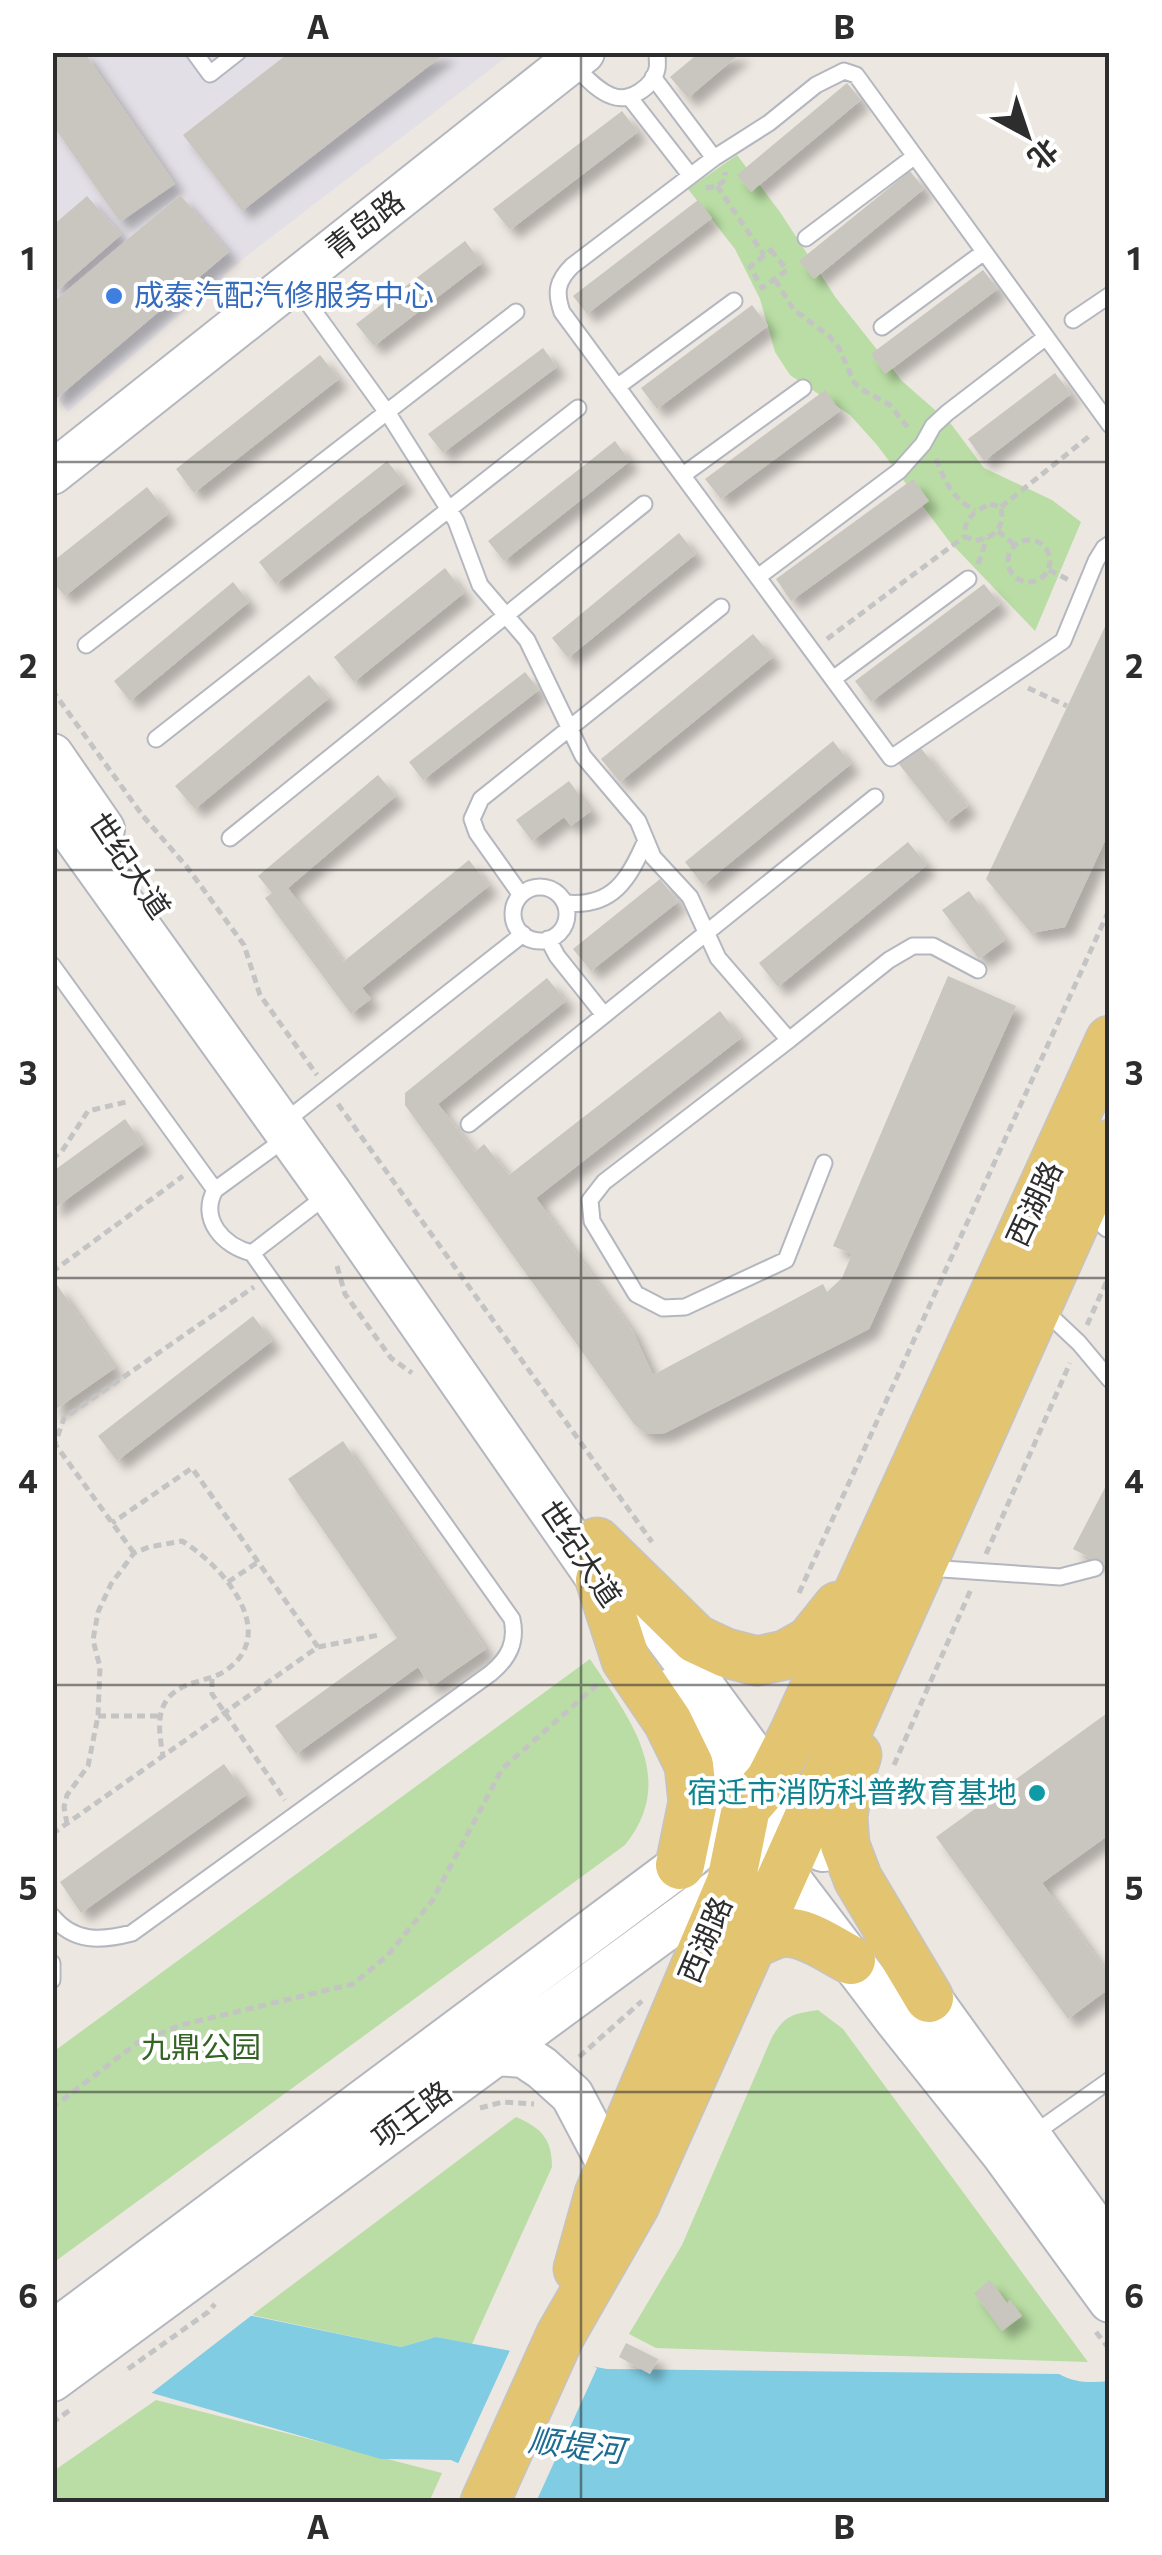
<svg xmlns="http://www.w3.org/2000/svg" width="1162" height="2555" viewBox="0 0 1162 2555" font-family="Commissioner,'Noto Sans SC',sans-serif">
<defs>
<filter id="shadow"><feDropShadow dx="9" dy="9" stdDeviation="5" flood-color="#0004"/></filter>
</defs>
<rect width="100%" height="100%" fill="#ede7e1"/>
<!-- industrial -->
<path fill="#e2e0e6" d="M53,53H512L244,258L68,412L53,391Z"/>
<!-- green -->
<path fill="#b9dda4" d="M737,155L780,212L836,298L902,381L951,424L984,468L1052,500L1081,522L1035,631L949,541L877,445L850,415L790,375L775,352L760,299L735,249L688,189Z
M590,1659C628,1717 679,1778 625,1845L53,2263V2052Z
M818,2010L843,2029L1088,2362L656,2348L629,2334L682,2245L772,2037C786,2014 793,2014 818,2010Z
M516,2117C541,2128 552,2138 552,2167L472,2344L436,2337L401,2347L252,2315Z
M156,2400L442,2473L429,2502H53L52,2472Z"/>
<!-- water -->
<path fill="#80cce3" d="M52,2274L401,2347L436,2337L607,2369L1059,2374C1074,2383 1092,2383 1109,2381V2502H544L451,2460L381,2459L152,2393L53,2383Z"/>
<!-- pier -->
<path fill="#ede7e1" d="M52,2269L256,2312L145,2398L52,2388Z
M512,2346L574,2358L597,2368L536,2502L456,2468Z"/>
<!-- building -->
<path fill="#c9c5bf" filter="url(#shadow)" d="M52,52H84L175,184L120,222L52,124Z
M290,52H447L242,211L183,135Z
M700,52H742L688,98L670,77Z
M847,83L861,100L751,192L737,175Z
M622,111L638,132L510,230L493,209Z
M910,171L924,189L814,279L799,261Z
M180,195L229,252L56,399L52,395V303Z
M87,196L121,235L52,295V226Z
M698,200L712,218L587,314L573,296Z
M465,241L482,263L374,346L356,324Z
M983,270L998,289L885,374L871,354Z
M752,305L768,326L657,409L641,388Z
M543,348L557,367L443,453L428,434Z
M320,355L339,379L194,493L176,469Z
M1055,373L1071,394L984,461L968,439Z
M825,390L840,411L721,499L705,479Z
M615,441L630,461L504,561L488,541Z
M387,461L405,483L276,584L259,562Z
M913,479L929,501L791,601L776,579Z
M147,487L168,514L65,596L52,581V562Z
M679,533L696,554L568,658L552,638Z
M445,568L464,593L354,682L334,657Z
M233,582L249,602L130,701L114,681Z
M984,584L1000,604L871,702L855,681Z
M1110,616V830L1065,927L1031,933L986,879Z
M753,634L773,657L620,782L601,759Z
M525,672L539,690L423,780L409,762Z
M309,675L329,698L195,809L175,786Z
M833,741L851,764L703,885L685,862Z
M919,746L968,806L946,823L898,763Z
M378,775L396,796L288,888L343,962L469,860L489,886L362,988L371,999L351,1014L265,898L272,893L258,876Z
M569,781L591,811L571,826L564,817L532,841L516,820Z
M908,842L927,865L778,987L759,963Z
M660,879L678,902L591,971L573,949Z
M969,891L1005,940L979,959L942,910Z
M948,976L1016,1006L869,1329L665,1433L646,1434L634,1424L405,1105V1093L547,978L566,1001L438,1104L475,1152L484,1144L509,1175L720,1011L741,1038L536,1198L632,1330L653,1375L823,1284L827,1292L842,1278L852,1254L833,1246Z
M125,1119L143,1144L52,1210V1172Z
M57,1285L115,1368L52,1412V1288Z
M253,1316L272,1341L117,1461L98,1436Z
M343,1441L486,1649L431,1687L418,1667L296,1754L275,1726L397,1638L288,1479Z
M1110,1478V1568L1073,1549Z
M1110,1711V1834L1042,1883L1110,1976V1988L1068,2019L936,1837Z
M224,1764L246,1795L81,1913L60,1882Z
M990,2280L1007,2303L1010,2300L1022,2316L1002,2331L974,2293Z
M626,2343L658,2359L650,2374L619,2357Z"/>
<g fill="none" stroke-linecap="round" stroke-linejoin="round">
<defs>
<path id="lane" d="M194,52L210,74L238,52
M573,65C584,75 597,91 612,96C629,103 653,87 657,69C658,65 657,57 657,52
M653,77L714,158
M630,98L690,175
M806,238L915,156
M295,285L391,418L456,521L480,585L527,640L583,756L638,821L653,857L690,897L718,958L789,1040L604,1182L590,1200L592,1221L636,1294L663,1308L685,1307L786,1260L824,1163
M1073,320L1110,295
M882,327L984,252
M617,387L734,301
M1110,425L856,75L844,71L816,85L769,123L714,158L572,266C557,281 555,292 562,312L891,758L1063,641L1096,561L1104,548L1110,544
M683,475L803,388
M758,577L899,471L923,444L933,426L947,413L1046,337
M86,645L516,312
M833,679L968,579
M156,739L578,408
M230,838L644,504
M513 914a27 27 0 1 1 54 0a27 27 0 1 1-54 0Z
M521,895L477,833L472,819L481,799L721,607
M565,903C613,908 629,879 646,840
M548,939L557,956L604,1015
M52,965L215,1190
M789,1040L889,960L913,946H933L978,970
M297,1112L523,934
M469,1124L875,797
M289,1136L215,1190C199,1219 223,1246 252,1253L326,1196
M1044,1310L1079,1343L1110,1380
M928,1568L1060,1577L1095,1568
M52,1916C74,1943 101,1941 132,1933L491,1673C509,1658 517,1642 512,1619L252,1253
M52,1963V1980
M1032,2135L1110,2080"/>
<path id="street" d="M1089,1189L1110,1222"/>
<path id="secondary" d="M52,473L583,52
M52,755L103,829
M52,805L330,1193L605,1589
M646,1609L823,1850
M671,1690L746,1808L783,1871L897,2021L1003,2154L1110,2301
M909,1969L1110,2248
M495,2054L524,2056L542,2068L572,2095L610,2167
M52,2333L680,1865L746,1808
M52,2380L741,1874"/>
<path id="primary" d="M597,1542L696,1639L726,1653L757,1661L785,1655L810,1641L838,1606
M600,1580L626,1660L668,1722L689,1765L693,1802L680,1865
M857,1755L848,1782L843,1817L845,1845L858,1879L929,1998
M750,1946C760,1941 770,1935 781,1933C804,1929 831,1950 851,1960
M578,2269L599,2194L731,1882L746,1808L770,1780L794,1733L1110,1040
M485,2502L560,2336L635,2205L1110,1144"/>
</defs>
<!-- lane casing -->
<use href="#lane" stroke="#b4b7bf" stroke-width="19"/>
<!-- street casing -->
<use href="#street" stroke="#b4b7bf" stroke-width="34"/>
<!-- secondary casing -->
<use href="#secondary" stroke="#b4b7bf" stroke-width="46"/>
<!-- primary casing -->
<use href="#primary" stroke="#c4c4c4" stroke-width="51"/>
<!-- path -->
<path stroke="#c4c4c4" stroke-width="5" stroke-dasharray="8 5" stroke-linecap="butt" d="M717,186L764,255
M706,188L717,186L725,180V172
M771,250L787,270L762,288L750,267Z
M775,280L794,310L829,336L839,348L854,382L861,389L890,405L909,429
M936,459C947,485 950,495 975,511
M990,504L1001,507C1005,530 994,537 974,541L965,536C963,518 976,511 990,504Z
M1001,507L1092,434
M998,531L1015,545
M1008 561a21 21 0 1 1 42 0a21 21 0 1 1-42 0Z
M978,564L987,538
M1049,570L1069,580
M827,639L965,536
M1028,688L1067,706
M52,690L143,816L187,867L244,945L260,995L317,1075
M338,1104L652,1542
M52,1159L62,1151L88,1111L126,1102
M337,1266L345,1294L391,1358L412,1373
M52,1272L183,1176
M1087,1325L1110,1274
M134,1553L55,1444L64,1418L254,1287
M986,1554L1070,1363
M228,1582L258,1562
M799,1593L1110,908
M318,1647L379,1635
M212,1679V1694L285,1800
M98,1716H160
M894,1765L972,1587
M67,1824L64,1807L67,1795L88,1766L98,1716L100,1667L93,1640L98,1612L111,1584L134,1553L149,1547L182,1541C221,1564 282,1633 225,1671C208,1682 185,1680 169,1697C155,1713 160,1737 163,1756
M52,1834L318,1647L192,1468L112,1523
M579,2057L642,2001
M52,2108L137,2043L181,2025L353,1984L387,1956L432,1901L502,1769L599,1683
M480,2108L503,2102L534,2104
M1096,2332L1110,2350
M128,2369L208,2312L215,2304
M52,2423L70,2410"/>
<!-- lane -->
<use href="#lane" stroke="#fff" stroke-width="15"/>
<!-- street -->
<use href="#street" stroke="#fff" stroke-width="30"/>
<!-- secondary -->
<use href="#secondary" stroke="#fff" stroke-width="42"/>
<!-- primary -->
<use href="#primary" stroke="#e3c470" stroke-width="48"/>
</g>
<!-- grid -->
<path fill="none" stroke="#2d2d2d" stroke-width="2.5" stroke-opacity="0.55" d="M581,52V2502M52,462H1110M52,870H1110M52,1278H1110M52,1685H1110M52,2092H1110"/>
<!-- markers -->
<circle fill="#3f7fe0" stroke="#fff" stroke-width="4" cx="114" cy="296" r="10"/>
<circle fill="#0f9aa8" stroke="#fff" stroke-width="4" cx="1037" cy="1793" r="10"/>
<g text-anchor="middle" stroke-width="8" stroke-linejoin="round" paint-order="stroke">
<!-- street labels -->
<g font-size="30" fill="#2d2d2d" stroke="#fff">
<text transform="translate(365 225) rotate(-38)" y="10">青岛路</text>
<text transform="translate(129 866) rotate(56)" y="10">世纪大道</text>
<text transform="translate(1035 1204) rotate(-65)" y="10">西湖路</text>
<text transform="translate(580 1554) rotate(56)" y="10">世纪大道</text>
<text transform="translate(706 1940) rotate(-67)" y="10">西湖路</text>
<text transform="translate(412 2115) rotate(-36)" y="10">项王路</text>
</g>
<!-- shop labels -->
<g font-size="30" fill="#366cbe" stroke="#fff" text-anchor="start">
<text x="134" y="306">成泰汽配汽修服务中心</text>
</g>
<!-- culture labels -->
<g font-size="30" fill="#0d838f" stroke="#fff" text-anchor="end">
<text x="1017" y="1803">宿迁市消防科普教育基地</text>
</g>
<!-- park labels -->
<g font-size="30" fill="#336423" stroke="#fff">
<text x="201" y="2058">九鼎公园</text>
</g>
<!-- water labels -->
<g font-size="32" font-style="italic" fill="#1c6d91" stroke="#fff">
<text transform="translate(576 2446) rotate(7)" y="11">顺堤河</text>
</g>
</g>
<!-- border -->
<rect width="1162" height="2555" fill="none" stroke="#ffffff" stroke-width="110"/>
<!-- north arrow -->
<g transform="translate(1027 135) rotate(140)" stroke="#ffffff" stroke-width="8" paint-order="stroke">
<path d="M0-8L18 38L0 25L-18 38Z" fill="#2d2d2d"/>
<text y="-15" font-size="28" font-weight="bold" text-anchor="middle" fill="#2d2d2d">北</text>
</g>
<rect x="55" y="55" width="1052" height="2445" fill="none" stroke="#2d2d2d" stroke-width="4"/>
<g font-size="32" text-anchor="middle" font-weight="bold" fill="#2d2d2d">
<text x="318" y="39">A</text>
<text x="844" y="39">B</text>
<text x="28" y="270">1</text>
<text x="1134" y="270">1</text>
<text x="28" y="678">2</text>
<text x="1134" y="678">2</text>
<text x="28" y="1085">3</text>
<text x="1134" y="1085">3</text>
<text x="28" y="1493">4</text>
<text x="1134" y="1493">4</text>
<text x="28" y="1900">5</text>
<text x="1134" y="1900">5</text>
<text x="28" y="2308">6</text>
<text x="1134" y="2308">6</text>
<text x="318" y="2539">A</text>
<text x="844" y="2539">B</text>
</g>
</svg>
